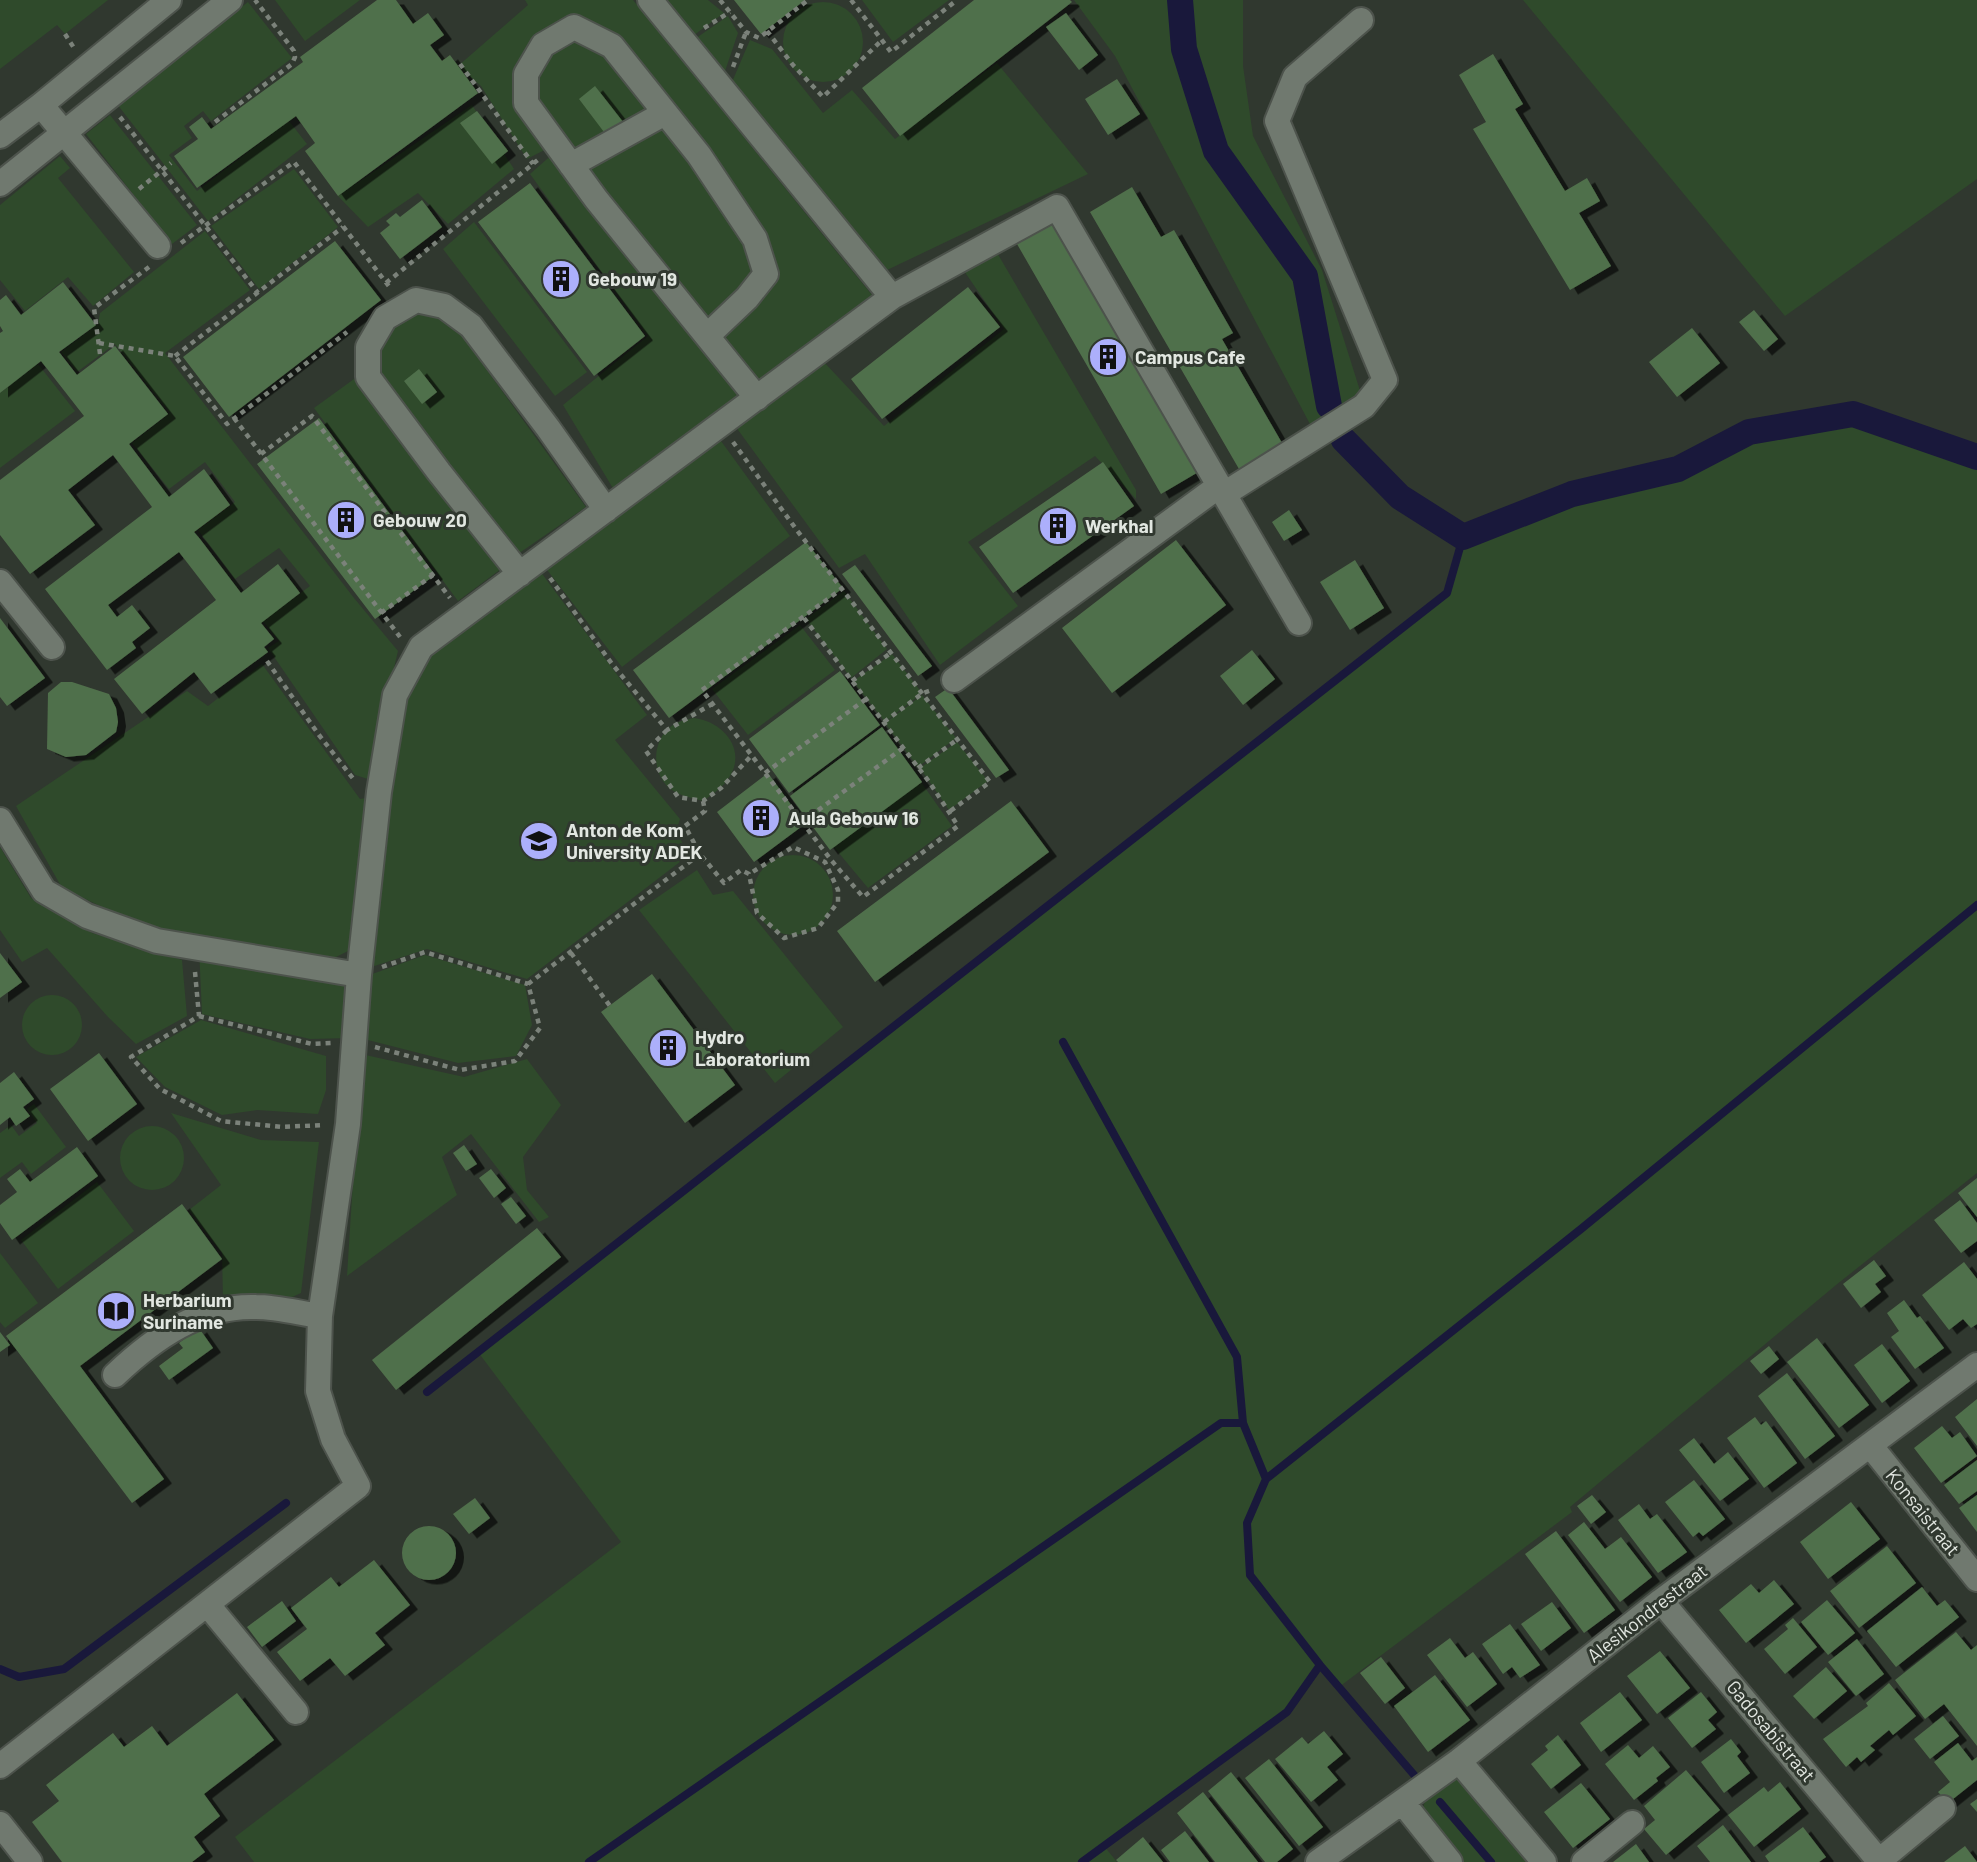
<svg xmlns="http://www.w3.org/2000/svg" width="1977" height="1862" viewBox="0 0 1977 1862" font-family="Barlow,sans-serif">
<defs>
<filter id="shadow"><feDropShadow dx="8" dy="4.5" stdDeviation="0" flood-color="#0009"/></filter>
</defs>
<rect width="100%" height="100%" fill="#30382f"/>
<!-- green -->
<path fill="#2f4a2b" d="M0,0H108L65,34L57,25L0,69Z
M275,0H360L305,41Z
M525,0H633C715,100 795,202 877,301L757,385L719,335L772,279L763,230L574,18L519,104L556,144L527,159L481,86L458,66L528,5Z
M658,0H708L724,13L686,41Z
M862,0H949L893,42Z
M1074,0H1243V66L1253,136L1322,270L1362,397L1311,426L1115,56Z
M1523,0H1977V179L1785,316Z
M248,2L292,58L211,121L203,111L184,126L192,138L169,155L197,191L289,121L307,144L208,221L117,104Z
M783 42a40 40 0 1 1 80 0a40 40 0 1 1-80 0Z
M728,16L738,33L721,83L689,43Z
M577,34L609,53L656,112L573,154L530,101L546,48Z
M750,40L772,49L823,113L852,90L895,139L997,63L1088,174L885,271L732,82Z
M472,105L514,169L448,224L418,193L368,227L338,196Z
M110,115L197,225L172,244L86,134Z
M663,124L748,240L757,277L705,326L577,168Z
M555,152L745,393L614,490L563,405L648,336L530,174Z
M60,156L70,168L58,178L134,272L93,306L68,277L25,311L0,280V205Z
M294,169L338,227L259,289L211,226Z
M474,222L587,372L555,396L443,249Z
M205,231L250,290L165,353L354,598L398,651L368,779L355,775L268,648L279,641L263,621L310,586L279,548L235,579L198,530L235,502L205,462L169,489L132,443L170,413L115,344L77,372L61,352L98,324L100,313Z
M996,251L1136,490V499L1095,456L968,542L1018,606L940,665L865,554L839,568L733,423L822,360L884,426L1004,329L962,268Z
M429,308L458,330L586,507L515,556L375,366L378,341L399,320Z
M38,364L75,411L0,468V393Z
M354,379L378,403L505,566L458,601L314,408Z
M1853,414L1977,457V1173L1836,1285L1570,1507L1572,1512L1339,1687L1320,1665L1287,1712L1104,1846L1117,1862H254L235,1837L621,1542L478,1352L1447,593L1463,537L1572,494L1678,469L1749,432Z
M713,430L790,536L622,667L541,562Z
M537,567L647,715L615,740L680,819L676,831L689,855L527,979L427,949L362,970L400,694L424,650Z
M844,591L887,649L851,678L806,619Z
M800,625L835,670L748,735L712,689Z
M892,654L922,693L885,722L853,681Z
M262,664L360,799L372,797L354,948L330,960L149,929L62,888L16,806L187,691L208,706Z
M922,695L956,738L918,767L885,723Z
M694,718C726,722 750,754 725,783C719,790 710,796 703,801C691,798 677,795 668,787C652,771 652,743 669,728C675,722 685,720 694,718Z
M957,742L988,781L949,810L920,768Z
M921,782L952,826L868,888L833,846Z
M0,847L31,898L92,933L182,960L187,1016L136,1044L108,1017L47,948L22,962L0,930Z
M753 895a40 40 0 1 1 80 0a40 40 0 1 1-80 0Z
M697,870L713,895L733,891L843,1027L775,1083L639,910Z
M199,948L354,979L350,1038L310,1039L202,1014Z
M425,955L525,985L532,1025L516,1056L458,1063L360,1038L364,977Z
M22 1025a30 30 0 1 1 60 0a30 30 0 1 1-60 0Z
M201,1020L326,1056V1090L318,1114L257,1110L222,1115L165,1087L136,1057Z
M361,1054L464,1077L527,1059L561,1105L523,1157L527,1190L549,1217L539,1222L471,1134L442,1157L457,1195L347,1276Z
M34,1104L66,1147L31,1174L22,1162L0,1178V1133L11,1125L19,1136L37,1123L27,1109Z
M171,1113L261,1140L319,1142L301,1293L277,1304L223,1300L222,1253L189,1210L221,1185Z
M120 1158a32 32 0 1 1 64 0a32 32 0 1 1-64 0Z
M97,1182L134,1231L58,1289L21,1240Z
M0,1253L38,1303L5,1328L0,1322Z
M1454,1778L1468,1785L1534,1862H1457L1422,1813L1425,1800Z"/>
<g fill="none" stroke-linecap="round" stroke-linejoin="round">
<!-- stream -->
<path stroke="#19183b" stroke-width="8" d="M1063,1042L1237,1357L1243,1423
M427,1392L1447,593L1463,537
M0,1669L19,1677L64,1669L286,1503
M1415,1776L1320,1665L1250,1575L1247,1523L1266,1479L1581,1229L1977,905
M1440,1802L1491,1862
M589,1862L1221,1423H1243L1266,1479
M1082,1862L1287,1712L1320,1665"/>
<!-- canal -->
<path stroke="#19183b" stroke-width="26" d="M1180,0L1184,49L1216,151L1305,276L1329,406
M1344,440L1400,497L1463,537L1572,494L1678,469L1749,432L1853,414L1977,457"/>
</g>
<!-- building -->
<path fill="#506f4b" filter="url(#shadow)" d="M377,0H396L413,24L428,13L444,35L430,45L442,61L450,55L478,93L338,196L305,151L315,143L296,116L197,188L174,156L198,139L189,127L202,117L211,129L303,62L300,57Z
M734,0H805L761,34Z
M974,0H1070L1072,2L900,136L862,88Z
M1066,13L1098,55L1079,70L1046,27Z
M1493,54L1523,104L1515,109L1565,191L1587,178L1600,201L1579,213L1611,266L1570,290L1473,129L1486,122L1459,75Z
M1117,79L1140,114L1108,135L1085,99Z
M595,86L627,127L610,140L579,99Z
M477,111L508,151L492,164L460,123Z
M530,183L645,336L594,376L478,222Z
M1132,187L1161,237L1174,230L1233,333L1222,339L1282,443L1239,469L1090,212Z
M422,200L442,227L400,259L380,233L390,225L386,221L396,213L400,217Z
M1056,222L1200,471L1161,494L1017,244Z
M335,241L381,300L229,417L183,357Z
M63,282L96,325L59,352L77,375L115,346L168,414L129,444L169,497L204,469L230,505L194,532L200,539L241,593L278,564L300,593L261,623L274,639L264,647L268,652L211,694L194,672L142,714L114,679L216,600L179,552L108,605L117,617L132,605L150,628L132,642L136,648L107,670L45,589L152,507L113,455L68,490L95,525L30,574L0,535V480L84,416L41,361L0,393V333L3,331L0,326V300L6,295L21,315Z
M968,287L1000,327L882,419L851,379Z
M1754,310L1778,339L1764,351L1739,322Z
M1692,328L1720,363L1677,397L1649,362Z
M419,369L437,392L422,404L404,381Z
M319,418L435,575L375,619L257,464Z
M1103,462L1134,506L1013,593L979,547Z
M1289,510L1302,530L1284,541L1272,522Z
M1176,540L1226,605L1112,693L1062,628Z
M806,542L843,588L669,718L633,670Z
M1355,560L1384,608L1350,630L1320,582Z
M855,565L932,666L918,676L842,574Z
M0,618L45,678L7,706L0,697Z
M1252,650L1275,679L1243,705L1220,676Z
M840,671L880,725L789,793L749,739Z
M61,682H72L109,694L116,708L118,722L116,732L86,755L66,757L47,749L48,693Z
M948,688L1009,770L996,778L935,697Z
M882,727L922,782L830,850L790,796Z
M768,773L805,824L754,862L717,812Z
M1011,801L1049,852L875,982L837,931Z
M0,953L22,982L0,998Z
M652,974L735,1085L685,1123L601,1012Z
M99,1053L137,1104L88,1141L50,1089Z
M14,1072L34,1099L23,1107L30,1116L16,1126L10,1117L0,1125V1083Z
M464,1145L477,1164L466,1171L453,1153Z
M77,1147L98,1176L12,1240L0,1223V1205L17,1192L7,1179L20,1169L30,1182Z
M491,1169L506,1188L494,1198L479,1178Z
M1977,1178V1217L1958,1193Z
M511,1197L526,1216L516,1224L501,1204Z
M1960,1200L1977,1223V1241L1961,1253L1934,1220Z
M182,1204L222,1259L80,1366L164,1479L132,1503L6,1336Z
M537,1228L561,1257L396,1390L372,1360Z
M1874,1260L1886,1276L1875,1284L1881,1292L1861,1308L1843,1284Z
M1964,1262L1977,1279V1324L1971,1328L1963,1319L1949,1330L1922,1295Z
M1904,1300L1917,1318L1920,1316L1944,1348L1915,1369L1891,1337L1899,1331L1887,1313Z
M199,1328L213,1348L169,1380L159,1366L183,1348L179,1343Z
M0,1332L10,1345L0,1352Z
M1817,1338L1869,1405L1839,1428L1787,1362Z
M1882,1344L1910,1381L1882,1403L1854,1365Z
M1769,1346L1779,1359L1761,1374L1750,1361Z
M1787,1373L1835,1436L1805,1459L1758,1396Z
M1977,1399V1446L1955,1417Z
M1755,1417L1761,1425L1766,1421L1797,1463L1764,1488L1727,1438Z
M1942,1426L1952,1438L1960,1432L1977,1456L1941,1483L1914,1448Z
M1694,1438L1714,1464L1728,1452L1749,1479L1720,1501L1679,1450Z
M1977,1460V1491L1959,1504L1944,1485Z
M1694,1480L1725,1519L1703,1536L1699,1532L1693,1537L1665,1502Z
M1592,1495L1606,1512L1591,1524L1577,1506Z
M1977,1495V1532L1959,1508Z
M475,1498L490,1518L469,1534L453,1514Z
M1851,1502L1880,1539L1828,1579L1800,1542Z
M1639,1504L1650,1519L1657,1514L1687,1552L1658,1573L1618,1520Z
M1584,1522L1605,1549L1621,1537L1652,1577L1620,1602L1568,1535Z
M402 1553a27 27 0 1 1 54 0a27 27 0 1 1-54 0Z
M1556,1531L1615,1610L1584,1633L1525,1554Z
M1887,1546L1916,1583L1859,1628L1830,1591Z
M374,1560L410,1605L375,1633L385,1645L345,1676L330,1658L300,1681L277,1652L307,1629L291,1608L331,1577L339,1587Z
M1774,1580L1794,1604L1746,1643L1719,1610L1751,1584L1759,1593Z
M1922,1587L1937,1606L1945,1600L1959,1617L1896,1667L1867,1631Z
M1827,1600L1855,1633L1828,1655L1801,1622Z
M282,1601L296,1621L262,1647L247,1627Z
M1552,1602L1571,1628L1541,1651L1521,1624Z
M1793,1618L1817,1647L1785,1674L1764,1649L1788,1629L1785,1625Z
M1510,1624L1540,1665L1520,1678L1512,1667L1503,1674L1482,1644Z
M1956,1632L1971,1650L1977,1645V1746L1944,1704L1925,1719L1895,1680Z
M1450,1638L1465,1658L1473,1652L1497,1684L1467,1707L1427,1655Z
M1857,1639L1884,1674L1856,1696L1828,1662Z
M1660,1651L1690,1688L1657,1714L1627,1676Z
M1381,1657L1405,1688L1385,1704L1360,1673Z
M1826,1667L1847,1691L1814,1719L1793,1696Z
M1435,1675L1470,1720L1428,1752L1394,1706Z
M1889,1683L1916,1716L1893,1735L1889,1730L1870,1746L1875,1750L1861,1762L1857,1757L1846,1767L1823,1739L1868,1706L1866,1703Z
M1620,1692L1642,1720L1601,1752L1580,1723Z
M1701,1692L1717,1712L1708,1720L1716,1729L1692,1748L1668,1718Z
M237,1693L274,1740L204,1794L220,1816L194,1837L205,1852L192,1862H62L32,1822L59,1801L46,1785L113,1733L124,1747L152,1726L167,1746Z
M1943,1716L1959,1736L1930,1759L1914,1739Z
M1324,1731L1343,1754L1327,1767L1338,1780L1311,1802L1275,1759L1302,1737L1308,1744Z
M1558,1735L1581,1765L1551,1789L1531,1764L1548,1750L1545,1746Z
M1731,1739L1741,1752L1737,1756L1750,1773L1724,1793L1701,1762Z
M1958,1743L1972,1761L1977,1757V1780L1948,1803L1938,1792L1950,1782L1934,1762Z
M1628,1745L1639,1758L1653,1746L1670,1767L1656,1778L1658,1781L1634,1800L1605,1764Z
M1269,1759L1323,1827L1299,1846L1245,1778Z
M1686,1770L1720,1810L1666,1855L1644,1829L1655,1820L1644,1806Z
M1231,1772L1293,1849L1277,1862H1265L1208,1791Z
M1780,1782L1801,1809L1754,1847L1728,1815L1764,1787L1768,1792Z
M1581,1783L1610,1819L1573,1848L1544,1812Z
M1203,1792L1258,1862H1215L1177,1813Z
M1977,1799V1812L1970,1804Z
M1723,1825L1751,1862H1710L1697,1846Z
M1803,1827L1826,1857L1819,1862H1769L1765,1856Z
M1185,1831L1209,1862H1170L1161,1850Z
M1143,1837L1163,1862H1118L1116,1860Z
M1636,1844L1649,1862H1613Z
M1965,1846L1977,1862H1944Z"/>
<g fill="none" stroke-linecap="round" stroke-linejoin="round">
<defs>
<path id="minor" d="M650,0L892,297L1057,207L1299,623
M41,105L169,0
M0,136L41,105L158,246
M571,165L665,113
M0,184L230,0
M707,336L747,298L766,274L755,239L699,155L612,46L574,27L543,45L526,74V103L596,199L757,398
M1224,494L1364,406L1385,380L1277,121L1295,77L1361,20
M520,574L439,472L368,377V347L385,318L416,300L444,306L471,326L548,428L606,510
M0,582L52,647
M954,680L1219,486
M0,820L44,891L87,916L157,941L359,975
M115,1375C154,1338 200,1305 256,1307C277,1307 299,1313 320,1316
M1870,1445L1977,1579
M1661,1601L1880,1862
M207,1604L296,1712
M1459,1761L1544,1862
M0,1766L358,1486L333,1439L318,1391L320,1316L348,1124L359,975L379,792L395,695L421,647L892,297
M1403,1803L1450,1862
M0,1824L30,1862
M1879,1861L1943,1808
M1318,1862L1459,1761L1661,1601L1977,1365
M1584,1862L1632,1823"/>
</defs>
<!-- minor casing -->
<use href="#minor" stroke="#4d534c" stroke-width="28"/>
<!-- path -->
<path stroke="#7b827a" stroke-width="4.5" stroke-dasharray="5 5" stroke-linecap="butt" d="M720,0L746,32L759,38L808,0
M851,0L891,52L957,0
M704,28L730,12
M767,31L793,65L823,97L882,40
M65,34L74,48
M460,64L533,164
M733,67L746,32
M120,117L258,293
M215,122L292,64L295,57L294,51L255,0
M139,189L171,163
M181,243L294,162L391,289
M386,283L539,159
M99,343L175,356L227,424L347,332
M100,354L94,308L149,267
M175,356L343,227
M234,418L400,637
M733,442L796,529L990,782L949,812
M261,454L312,416L450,598
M550,578L612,664L667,730L712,704
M381,613L433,575
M804,618L930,783L958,826L863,897L831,860L702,690L843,588
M267,661L319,735L355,781
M852,681L892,652
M884,722L923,693L932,690
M667,730L646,751L678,797L703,801L721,788L752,755
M918,768L958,739
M765,773L866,699
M703,801L705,811L685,826L700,854L724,883L741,870L749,874L757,913L784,938L818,928L838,902V890L825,862L793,847L749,874
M802,822L903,748
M571,953L610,1006
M382,967L425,952L528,984
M195,972L199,1016L131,1057L160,1089L221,1121L282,1127L323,1125
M528,984L700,854
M199,1016L312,1044L332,1043
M375,1047L460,1070L515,1061L540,1028L528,984"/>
<!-- minor -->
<use href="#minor" stroke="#70796f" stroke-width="24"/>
</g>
<!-- icons -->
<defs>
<symbol id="building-disc" viewBox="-11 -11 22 22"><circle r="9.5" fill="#acaffb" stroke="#30382f"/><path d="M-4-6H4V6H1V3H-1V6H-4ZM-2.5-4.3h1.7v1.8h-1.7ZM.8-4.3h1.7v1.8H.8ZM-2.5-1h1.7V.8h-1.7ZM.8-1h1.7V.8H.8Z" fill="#111"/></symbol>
<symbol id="university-disc" viewBox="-11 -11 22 22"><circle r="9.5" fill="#acaffb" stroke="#30382f"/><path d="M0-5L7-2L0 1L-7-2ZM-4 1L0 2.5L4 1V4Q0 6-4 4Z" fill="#111"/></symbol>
<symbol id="library-disc" viewBox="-11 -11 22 22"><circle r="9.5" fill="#acaffb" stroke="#30382f"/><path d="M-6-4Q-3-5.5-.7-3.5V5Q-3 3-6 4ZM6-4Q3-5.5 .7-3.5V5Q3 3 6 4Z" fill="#111"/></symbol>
</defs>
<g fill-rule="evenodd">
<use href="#building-disc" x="539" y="257" width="44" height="44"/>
<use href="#building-disc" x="1086" y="335" width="44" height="44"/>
<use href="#building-disc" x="324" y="498" width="44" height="44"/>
<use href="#building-disc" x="1036" y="504" width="44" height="44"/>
<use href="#building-disc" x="739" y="796" width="44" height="44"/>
<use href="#university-disc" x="517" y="819" width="44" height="44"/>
<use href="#building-disc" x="646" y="1026" width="44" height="44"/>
<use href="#library-disc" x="94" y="1289" width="44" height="44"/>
</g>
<g text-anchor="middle" stroke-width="6" stroke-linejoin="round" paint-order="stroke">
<!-- poi labels -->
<g font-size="19" font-weight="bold" fill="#e2e7e1" stroke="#30382f" text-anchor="start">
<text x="588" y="286">Gebouw 19</text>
<text x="1135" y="364">Campus Cafe</text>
<text x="373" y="527">Gebouw 20</text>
<text x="1085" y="533">Werkhal</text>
<text x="788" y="825">Aula Gebouw 16</text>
<text x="566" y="837">Anton de Kom<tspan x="566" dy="22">University ADEK</tspan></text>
<text x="695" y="1044">Hydro<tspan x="695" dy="22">Laboratorium</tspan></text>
<text x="143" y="1307">Herbarium<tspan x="143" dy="22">Suriname</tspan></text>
</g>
<!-- street labels -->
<g font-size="19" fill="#e2e7e1" stroke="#30382f">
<text transform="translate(1923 1512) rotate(51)" y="7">Konsaistraat</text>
<text transform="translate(1647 1613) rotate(-38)" y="7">Alesikondrestraat</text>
<text transform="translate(1771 1731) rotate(50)" y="7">Gadosabistraat</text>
</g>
</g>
</svg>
